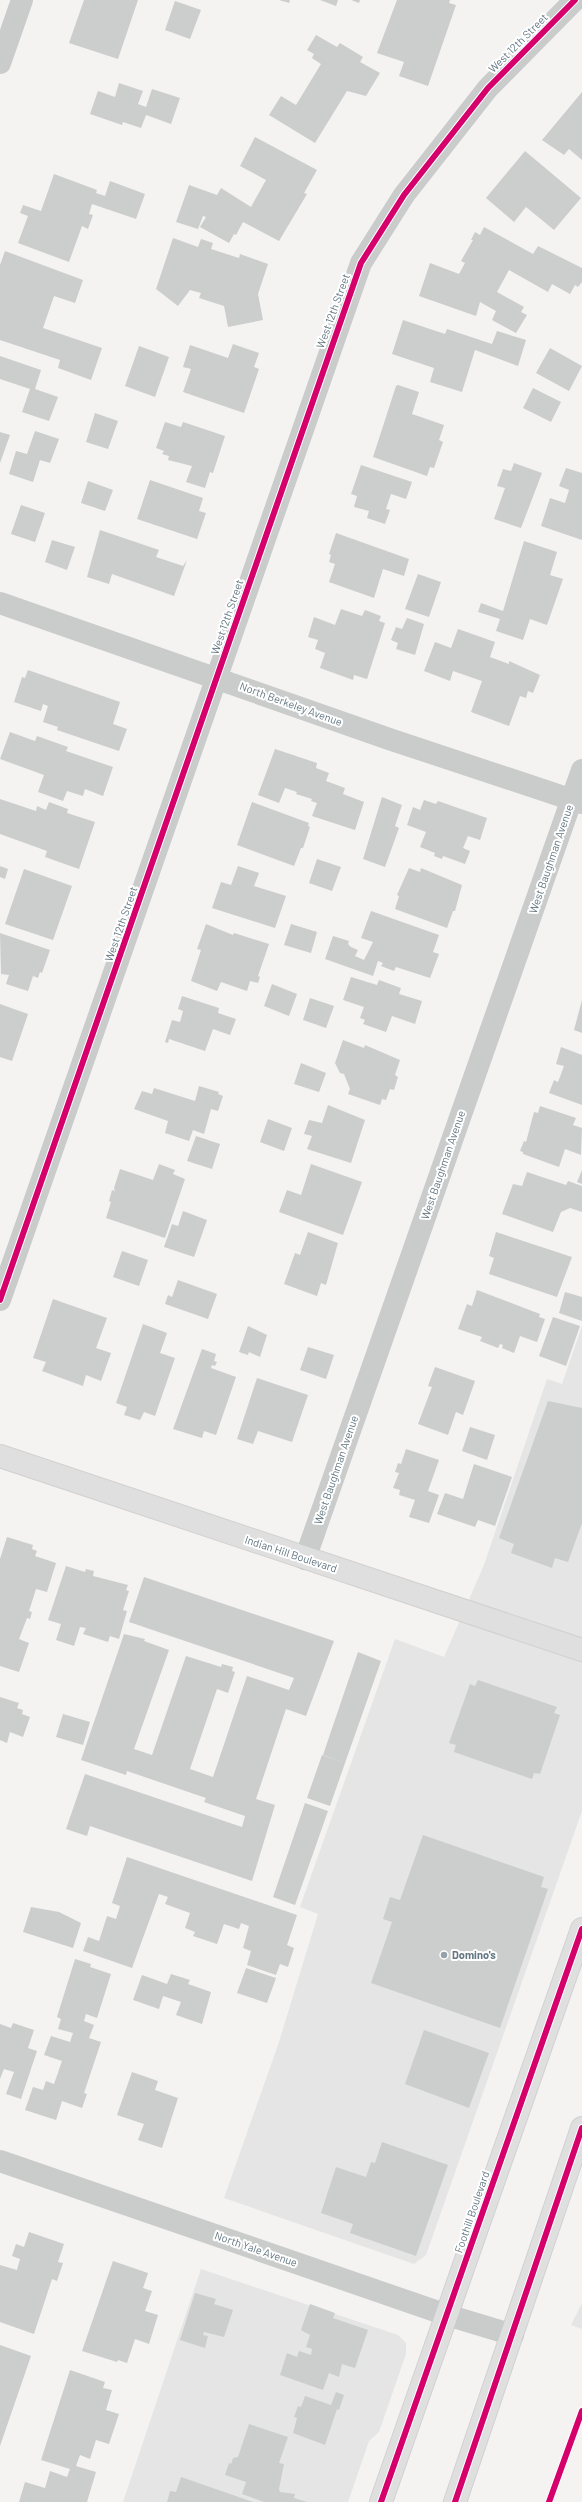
<svg xmlns="http://www.w3.org/2000/svg" width="582" height="2502" viewBox="0 0 582 2502" font-family="Barlow,sans-serif">
<rect width="100%" height="100%" fill="#f4f3f1"/>
<!-- built -->
<path fill="#e4e5e4" d="M582,1326V1811L426,2255L414,2264L224,2198L279,2042L318,1914L300,1907L395,1639L444,1657L484,1565L547,1379L562,1384Z
M201,2269L398,2335L406,2343V2354L379,2432L369,2441L348,2502H123Z
M582,2303V2329L571,2325Z"/>
<!-- building -->
<path fill="#cccdcd" d="M84,0H138L118,59L69,43Z
M279,0H290L289,3Z
M320,0H338L336,6Z
M351,0H360L359,3Z
M397,0H450L449,3L456,5L428,86L399,76L404,62L377,53Z
M175,1L201,10L190,39L165,30Z
M316,35L337,47L340,43L363,57L360,62L380,73L366,96L347,91L315,143L269,115L281,96L296,105L321,64L312,58L314,54L307,50Z
M119,83L143,91L138,104L146,107L152,89L180,98L171,124L146,115L141,128L123,122L122,125L90,114L98,91L115,97Z
M582,92V160L569,149L564,155L542,140Z
M255,137L317,170L304,193L307,194L279,241L243,222L236,235L234,234L229,243L200,227L206,217L203,216L198,229L176,222L189,185L217,195L221,188L251,207L266,180L240,166Z
M525,151L581,198L554,230L526,207L514,222L486,198Z
M54,174L97,190L96,193L105,196L110,181L145,194L136,219L92,204L89,214L93,215L88,229L82,226L69,262L18,243L28,216L20,213L23,205L41,211Z
M484,227L533,254L538,246L582,268V282L578,287L575,285L570,294L552,284L548,292L509,270L497,292L524,307L521,312L527,315L516,333L492,320L496,311L480,302L476,316L419,296L430,263L459,274L465,263L461,261L473,240H471L475,232L480,235Z
M173,238L198,247L201,239L213,243L211,249L239,258L240,254L268,264L258,294L263,320L228,327L224,306L199,298L201,293L190,290L178,306L156,289Z
M5,251L83,280L75,303L54,296L43,328L102,348L91,380L58,368L60,360L0,340V265Z
M403,320L445,334L447,329L492,344L497,331L526,340L518,366L475,350L462,392L430,382L434,368L392,354Z
M233,344L259,353L254,367L259,369L244,413L183,392L191,369L183,367L190,345L228,358Z
M139,346L169,357L155,397L125,386Z
M550,348L582,366L569,391L536,373Z
M0,356L41,370L35,389L58,397L49,421L22,412L30,389L0,379Z
M398,385L419,392L412,414L444,425L439,440L443,442L434,468L430,467L427,476L373,457L396,386Z
M533,388L561,402L551,422L523,408Z
M95,413L118,421L108,449L86,442Z
M165,422L181,427L183,422L225,436L213,473L210,472L205,488L186,482L192,466L168,460L169,456L162,454L164,451L156,448Z
M35,431L59,439L50,463L40,460L33,482L9,474L16,451L27,454Z
M0,432L10,435L0,463Z
M514,463L542,473L521,528L494,519L505,488L497,486L503,469L511,471Z
M361,465L412,482L406,499L391,494L386,509L390,510L385,524L367,518L369,511L354,507L357,496L351,494Z
M566,468L582,473V540L541,526L550,498L565,503L569,490L559,486Z
M150,480L203,498L199,511L206,513L197,539L137,519Z
M88,481L113,490L105,511L81,503Z
M21,505L45,513L35,542L11,534Z
M100,530L159,550L156,557L183,566L187,560L174,596L112,574L109,584L87,577Z
M336,533L409,559L404,576L383,569L374,598L329,582L335,564L329,562L331,555L329,554Z
M52,540L75,547L67,570L45,562Z
M524,541L557,552L550,575L563,579L547,625L530,619L523,640L496,631L500,619L478,612L481,603L503,611Z
M418,574L441,582L429,617L405,609Z
M341,609L362,616L365,610L381,616L379,621L385,623L367,679L354,675L353,680L320,668L325,653L315,649L318,640L308,637L314,617L335,625Z
M407,618L424,624L415,655L396,649L398,643L391,640L396,627L402,629Z
M458,629L495,642L490,657L509,664V661L540,675L533,693L528,691L526,698L520,696L509,726L471,712L482,681L453,671L450,681L424,671L435,642L451,648Z
M28,670L120,702L113,724L127,729L119,751L57,730L58,727L43,722L48,706L43,704L41,711L14,702L22,677L25,678Z
M10,732L35,741L37,736L68,747L66,751L113,767L103,796L85,789L83,796L67,791L63,801L38,792L44,775L0,759Z
M275,749L317,763L316,768L329,773L326,781L345,788L343,794L364,802L355,830L312,816L317,803L311,801L312,799L296,794L297,792L285,788L279,803L258,795Z
M382,797L402,805L395,826L399,828L385,867L363,859Z
M0,799L36,811L37,806L46,810L49,802L68,809L67,813L95,822L79,869L45,857L47,851L0,834Z
M424,800L436,804L438,801L487,818L480,840L468,836L463,848L470,851L465,864L443,856L442,859L434,856L435,853L420,847L426,832L407,825L413,807L420,810Z
M252,802L309,823L308,826L310,827L303,848H301L294,866L237,845Z
M317,859L341,867L332,891L309,883Z
M0,866L8,869L5,879L0,877Z
M238,866L259,873L254,886L286,896L275,928L212,908L221,882L231,885Z
M409,868L420,872L421,868L462,885L455,911H453L447,928L395,909L399,896L397,895Z
M24,869L72,886L53,940L5,924Z
M371,911L439,935L433,952L439,954L430,978L396,967L394,971L381,966L383,963L378,961L373,976L325,959L333,936L349,941L348,944L351,947L358,950L355,956L364,960L373,942L361,938Z
M206,924L233,935L234,933L269,944L258,976L260,977L258,983L250,981L247,991L221,982L217,991L191,981L201,950L197,949Z
M291,924L317,932L311,953L284,945Z
M0,933L50,950L42,973L40,972L38,978L33,976L28,991L6,984L9,975L1,974Z
M351,977L377,985L379,980L401,988L399,994L422,1001L415,1024L392,1016L386,1032L363,1024L365,1020L360,1018L364,1007L343,1000Z
M272,984L297,994L289,1016L264,1006Z
M182,996L219,1008L218,1013L236,1019L230,1035L213,1029L205,1051L169,1039L168,1043L165,1042L172,1020L180,1022L183,1011L178,1009Z
M310,998L334,1006L326,1028L303,1020Z
M582,1000V1033L574,1030Z
M0,1004L28,1014L12,1061L0,1057Z
M343,1040L364,1048L365,1045L400,1060L395,1075L398,1077L394,1090L390,1089L386,1100L382,1099L380,1105L348,1094L350,1089L344,1074L340,1073L335,1063Z
M561,1047L582,1055V1105L549,1093L554,1080L558,1082L564,1066L556,1064Z
M301,1063L326,1073L319,1092L294,1084Z
M199,1086L219,1092L218,1094L223,1096L218,1111L211,1109L204,1134L193,1130L189,1141L165,1133L168,1121L134,1109L142,1091L152,1094L154,1088L195,1101Z
M328,1105L365,1120L351,1163L307,1149L312,1136L304,1134L309,1120L322,1123Z
M540,1106L576,1118L573,1125L582,1128L581,1155L565,1149L559,1167L523,1154V1152L520,1151L524,1141L526,1142L534,1112L538,1113Z
M268,1119L292,1128L284,1151L260,1142Z
M196,1136L220,1144L212,1169L187,1161Z
M159,1164L175,1170L173,1174L185,1179L165,1238L106,1218L111,1202L109,1201L112,1190L115,1191L114,1188L120,1169L153,1180Z
M311,1164L362,1182L343,1235L279,1212L287,1190L301,1195Z
M582,1170V1184L577,1182Z
M527,1172L566,1185L568,1181L582,1186V1212L570,1208L561,1212L553,1232L502,1214L513,1184L522,1186Z
M183,1211L207,1220L194,1257L164,1247L172,1224L178,1226Z
M308,1232L338,1243L326,1285L321,1283L317,1296L284,1284L295,1253L300,1255Z
M496,1232L572,1257L557,1297L489,1274L494,1258L489,1256Z
M122,1251L148,1260L139,1286L113,1277Z
M178,1280L217,1294L208,1319L165,1304L168,1295L172,1297Z
M477,1290L540,1314L539,1317L545,1319L537,1342L520,1336L514,1353L502,1348L503,1345L500,1344L498,1348L480,1341L482,1337L458,1329L467,1304L472,1306Z
M565,1292L582,1297V1321L559,1313Z
M53,1299L107,1318L96,1348L111,1353L101,1381L86,1375L83,1386L42,1371L46,1362L33,1358Z
M553,1317L580,1326L566,1366L539,1356Z
M143,1324L167,1333L160,1353L175,1358L155,1416L144,1412L140,1420L124,1415L127,1407L116,1403Z
M248,1326L267,1335L260,1357L249,1352L248,1355L239,1352Z
M308,1347L334,1355L326,1379L300,1370Z
M202,1349L216,1354L214,1361L217,1362L215,1366L212,1365L211,1368L236,1377L216,1435L204,1431L202,1438L173,1429Z
M435,1367L475,1381L463,1415L456,1412L448,1435L418,1424L432,1387L428,1386Z
M257,1378L308,1395L292,1442L258,1431L253,1444L237,1439Z
M548,1401L582,1408V1523L568,1562L555,1558L552,1568L511,1553L514,1544L499,1538Z
M470,1427L495,1435L487,1460L462,1451Z
M406,1449L439,1460L428,1491L439,1495L429,1523L409,1517L415,1500L399,1495L400,1490L393,1488L399,1473L395,1472L398,1463L401,1464Z
M474,1464L512,1477L495,1526L478,1520L475,1527L437,1514L445,1493L463,1499Z
M7,1537L33,1545L32,1549L37,1551L35,1556L56,1563L47,1592L36,1589L29,1611L32,1612L30,1619L27,1618L19,1639L29,1643L19,1672L0,1666V1559Z
M66,1566L85,1572L86,1569L94,1571L93,1576L128,1585L126,1590L129,1591L123,1610L127,1611L119,1639L110,1636L108,1642L83,1634L86,1628L80,1627L74,1646L56,1640L61,1624L48,1620Z
M144,1577L334,1641L306,1716L286,1709L256,1799L275,1805L252,1881L90,1826L87,1836L66,1829L85,1774L242,1827L245,1816L204,1802L206,1798L127,1771L126,1775L81,1760L124,1634L145,1639L144,1641L169,1650L134,1749L152,1755L186,1656L221,1667L222,1664L233,1667L232,1671L235,1672L228,1693L217,1689L190,1769L213,1777L247,1676L289,1690L294,1678L129,1622Z
M358,1652L381,1661L345,1763L323,1755Z
M478,1680L557,1707L554,1713L560,1715L540,1774L534,1773L532,1779L454,1752L456,1745L449,1743L470,1684L475,1686Z
M0,1697L19,1703L17,1708L23,1710L22,1714L30,1717L23,1737L10,1732L7,1743L0,1740Z
M63,1714L90,1722L83,1745L56,1737Z
M322,1755L345,1763L330,1806L307,1798Z
M305,1803L328,1811L295,1905L273,1897Z
M423,1835L544,1877L541,1887L548,1889L500,2028L371,1983L392,1922L383,1919L390,1897L400,1900Z
M127,1857L297,1915L287,1945L294,1948L288,1967L280,1964L276,1975L247,1965L251,1951L243,1948L249,1926L241,1923L239,1929L224,1924L217,1944L193,1936L195,1932L185,1928L190,1913L165,1904L168,1897L159,1894L132,1968L83,1951L88,1937L99,1941L107,1916L116,1919L120,1906L112,1903Z
M31,1907L59,1912L81,1923L73,1948L23,1932Z
M75,1959L91,1964L90,1967L111,1974L97,2018L86,2014L84,2021L94,2025L89,2038L101,2042L84,2093L87,2094L82,2108L62,2101L56,2120L25,2110L33,2087L43,2090L46,2081L54,2084L62,2061L44,2055L51,2036L70,2042L73,2033L58,2029L61,2019L57,2017Z
M246,1968L276,1978L267,2003L237,1993Z
M171,1974L190,1980L188,1984L211,1992L202,2024L176,2015L181,2002L163,1996L159,2009L133,2000L142,1975L167,1984Z
M13,2023L34,2030L28,2048L37,2051L21,2099L6,2094L14,2072L4,2069L0,2079V2024L11,2028Z
M424,2030L489,2053L469,2108L405,2084Z
M132,2072L158,2081L155,2090L178,2098L162,2148L138,2140L144,2124L117,2115Z
M382,2142L448,2165L416,2256L350,2233L353,2224L321,2213L336,2167L366,2177L371,2162L375,2163Z
M29,2232L64,2244L58,2262L63,2263L57,2281L52,2279L34,2334L0,2322V2265L17,2270L20,2259L12,2256L16,2244L24,2247Z
M113,2261L148,2273L143,2288L152,2291L145,2311L158,2315L149,2344L135,2339L127,2363L118,2360L117,2362L82,2351Z
M195,2293L216,2299L214,2304L233,2310L224,2337L204,2332L203,2335L208,2336L205,2348L180,2340Z
M310,2304L335,2313L333,2318L368,2330L355,2368L342,2364L339,2377L329,2373L323,2390L280,2375L287,2353L297,2357L299,2351L311,2355L312,2349L306,2347L310,2335L301,2330Z
M0,2345L31,2356L0,2446Z
M70,2370L105,2382L103,2388L112,2390L106,2410L119,2414L109,2444L96,2440L90,2459L80,2455L76,2466L96,2472L87,2502H19L25,2482L45,2488L50,2471L67,2477L70,2469L41,2460Z
M336,2392L344,2395L339,2410L337,2409L325,2445L293,2433L297,2418L294,2417L298,2406L301,2407L305,2396L331,2405Z
M249,2424L288,2437L279,2463L284,2464L279,2489L280,2492L295,2494L294,2498L307,2502H264L242,2494L246,2482L225,2475L229,2463L231,2464L233,2458L238,2457Z
M181,2477L253,2502H167L170,2491L176,2492Z"/>
<g fill="none" stroke-linecap="round" stroke-linejoin="round">
<defs>
<path id="major" d="M0,1456L582,1650
M381,2502L582,1929
M455,2502L582,2128"/>
</defs>
<!-- major casing -->
<use href="#major" stroke="#d0d1d0" stroke-width="24"/>
<!-- minor -->
<path stroke="#cacccc" stroke-width="22" d="M0,63L22,0
M0,603L392,740L582,803
M0,1300L361,263L404,195L488,88L575,0
M305,1559L582,770
M0,2161L447,2315L513,2335"/>
<!-- major -->
<use href="#major" stroke="#dfdfe0" stroke-width="22"/>
<defs>
<path id="cycleway" d="M0,1300L361,263L404,195L488,88L575,0
M381,2502L582,1929
M455,2502L582,2128
M549,2502L582,2411"/>
</defs>
<!-- cycleway casing -->
<use href="#cycleway" stroke="#fff" stroke-width="8"/>
<!-- cycleway -->
<use href="#cycleway" stroke="#d6006c" stroke-width="6"/>
</g>
<!-- markers -->
<circle fill="#96a2a9" stroke="#fff" stroke-width="1.5" cx="444" cy="1955" r="4"/>
<g text-anchor="middle" stroke-width="4" stroke-linejoin="round" paint-order="stroke">
<!-- street labels -->
<g font-size="11" fill="#637782" stroke="#fff">
<text transform="translate(518 43) rotate(-45)" y="4">West 12th Street</text>
<text transform="translate(333 311) rotate(-70)" y="4">West 12th Street</text>
<text transform="translate(227 617) rotate(-71)" y="4">West 12th Street</text>
<text transform="translate(291 704) rotate(20)" y="4">North Berkeley Avenue</text>
<text transform="translate(551 859) rotate(-71)" y="4">West Baughman Avenue</text>
<text transform="translate(121 924) rotate(-71)" y="4">West 12th Street</text>
<text transform="translate(443 1165) rotate(-71)" y="4">West Baughman Avenue</text>
<text transform="translate(336 1470) rotate(-71)" y="4">West Baughman Avenue</text>
<text transform="translate(291 1554) rotate(18)" y="4">Indian Hill Boulevard</text>
<text transform="translate(472 2212) rotate(-71)" y="4">Foothill Boulevard</text>
<text transform="translate(256 2249) rotate(19)" y="4">North Yale Avenue</text>
</g>
<!-- poi labels -->
<g font-size="11" font-weight="bold" fill="#637782" stroke="#fff" text-anchor="start">
<text x="452" y="1959">Domino's</text>
</g>
</g>
</svg>
